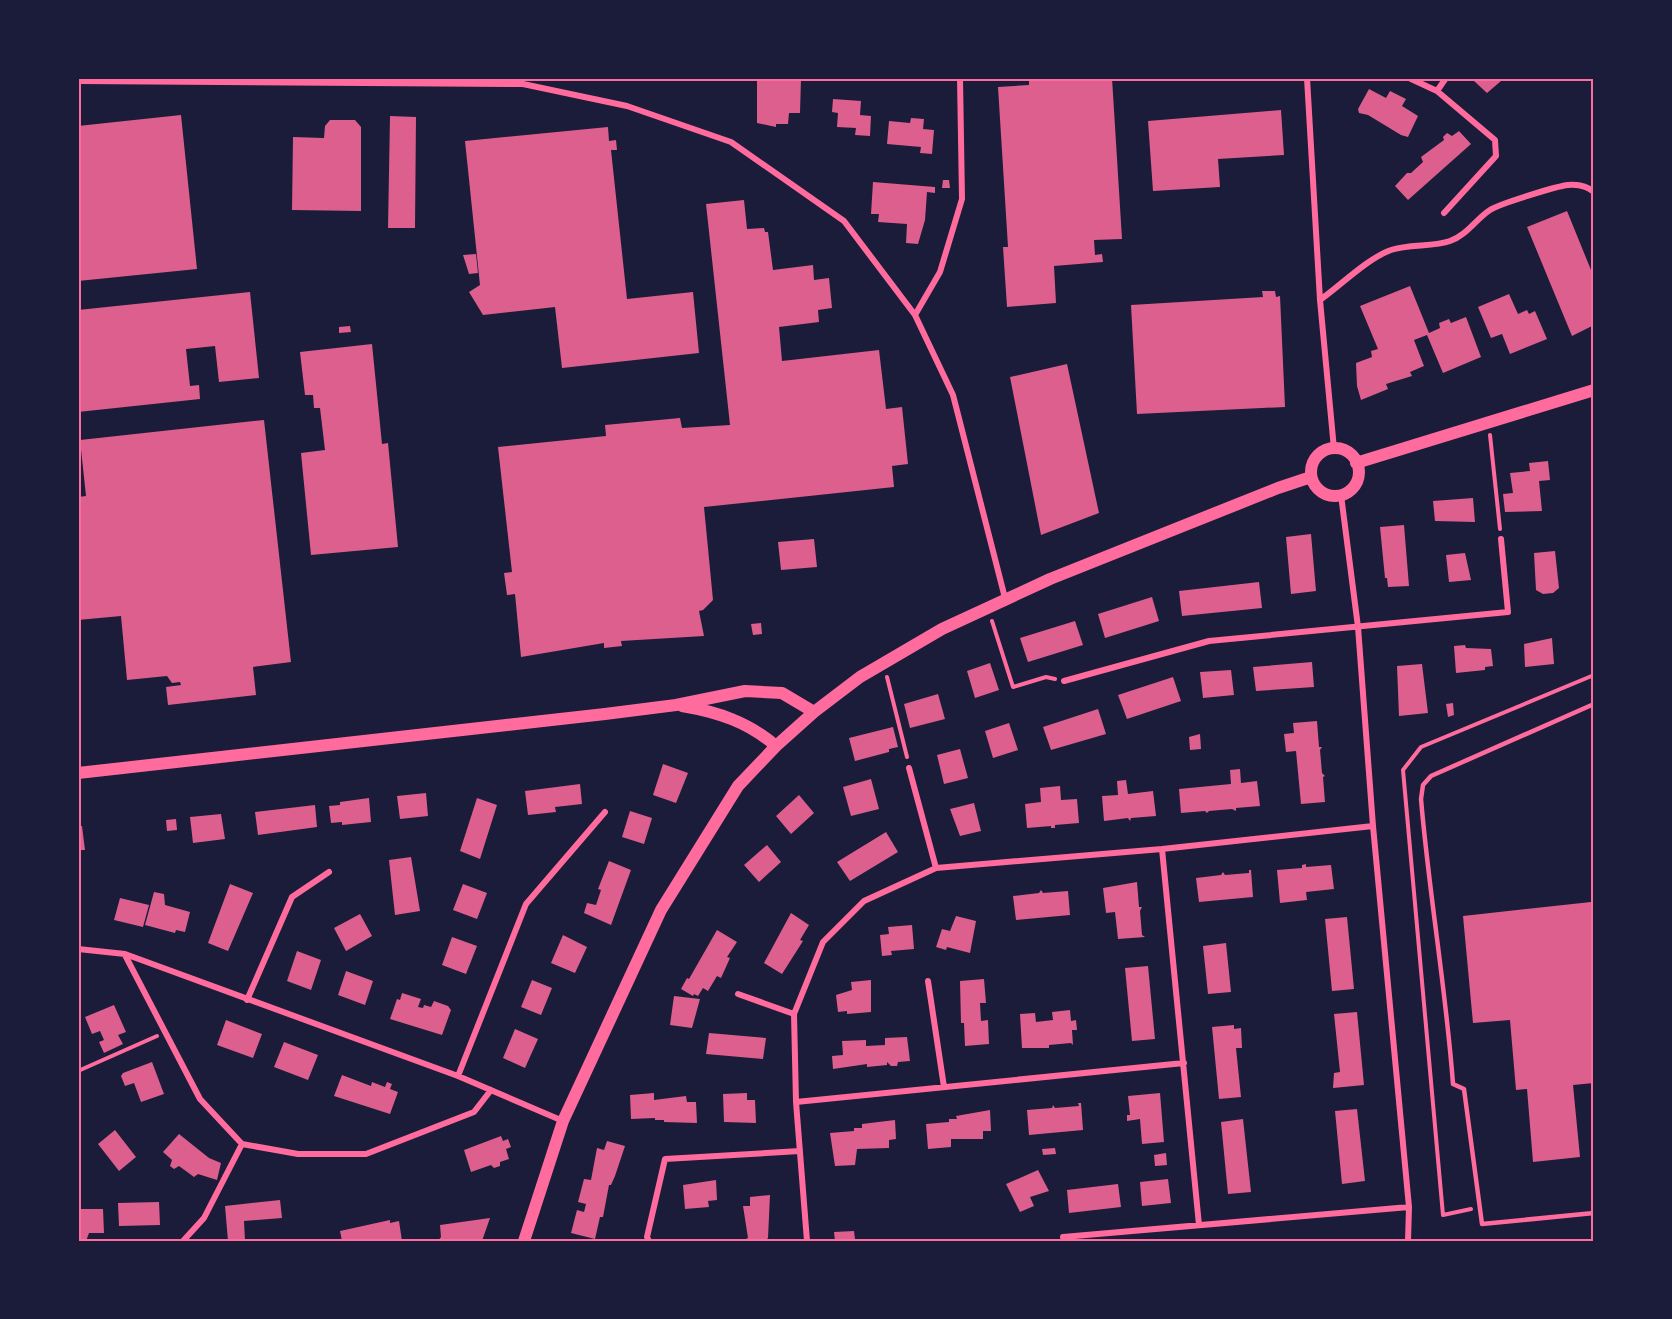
<svg xmlns="http://www.w3.org/2000/svg" width="1672" height="1319" viewBox="0 0 1672 1319" font-family="Spectral,serif">
<rect width="100%" height="100%" fill="#1b1b3a"/>
<!-- building -->
<path fill="#dd5f8e" d="M757,78H801L800,113H789L788,124H776V127L757,123Z
M1029,78H1112L1122,239L1094,240L1095,255L1102,254L1103,262L1054,266L1056,303L1007,307L1003,247H1008L998,87L1029,85Z
M1476,78H1501V81L1487,93L1474,81Z
M1369,89L1386,98L1390,91L1406,99L1402,106L1418,116L1408,137L1401,135L1368,115L1359,113L1358,109Z
M833,99L861,101L860,115L871,116L870,136L855,135L856,128L837,127L838,113L832,112Z
M1281,110L1284,155L1218,159L1220,187L1153,191L1148,121Z
M181,115L197,269L78,281V126Z
M390,116L416,117L415,228H388Z
M911,118L924,119L923,129L934,130L932,154L920,153L921,147L887,144L889,121L910,123Z
M330,120H355L361,127V211L292,210L293,137L324,138L325,126Z
M608,127L609,141L616,140L617,150H611L627,299L693,292L699,353L562,368L555,307L483,315L469,292L480,285L465,141Z
M1459,131L1471,144L1408,200L1395,186L1407,173H1411L1423,162L1421,157L1444,140L1443,137L1447,133L1452,136Z
M943,180H949L950,188H942Z
M873,182L935,187V193L927,192L925,220L918,244L906,243L907,224L878,222L879,214H871Z
M744,200L747,229L764,228L765,232H768L773,270L813,265L814,280L829,278L832,308L818,310L819,322L779,327L782,361L879,350L886,409L902,407L908,464L892,466L894,487L704,507L713,600L703,610L699,611L704,636L621,641L622,646L604,648V643L521,657L515,594L507,595L504,573L512,572L498,447L606,436L605,425L680,418L682,428L730,425L706,204Z
M1567,211L1591,270L1594,269V325L1572,336L1527,227Z
M476,254L478,273L469,274L463,255Z
M1410,286L1429,333L1440,328L1439,323L1449,319L1451,323L1466,317L1481,357L1443,373L1427,335L1414,340L1424,366L1410,372L1412,376L1386,384L1388,389L1361,400L1357,386L1356,363L1372,357L1371,351L1378,349L1360,306Z
M1262,291H1275L1276,297L1280,296L1285,407L1137,414L1131,305L1263,297Z
M250,292L259,378L219,382L215,346L186,349L190,386L199,385L200,399L78,412V310Z
M1509,294L1518,314L1527,310L1529,314L1535,311L1547,339L1510,354L1502,334L1491,338L1478,307Z
M350,326L351,332L339,333V327Z
M372,344L382,444L388,443L398,547L311,555L301,453L325,450L320,408H314L313,395H305L300,352Z
M1067,364L1099,513L1041,535L1010,377Z
M264,420L291,662L253,667L256,695L168,705L166,687L181,685L180,682L172,683L167,676L127,680L121,616L78,620V497L86,496L80,440Z
M1548,461L1550,480L1539,481L1542,511L1505,512L1503,494L1513,493L1510,473L1530,471L1529,463Z
M1473,498L1475,522L1435,521L1433,501Z
M1404,525L1409,586L1388,587L1387,578H1385L1380,527Z
M1311,534L1316,591L1291,594L1286,537Z
M814,539L817,567L781,570L778,542Z
M1555,551L1559,588L1553,593L1543,594L1536,590L1534,553Z
M1465,553L1471,580L1449,582L1446,555Z
M1259,582L1262,608L1182,616L1179,591Z
M1152,597L1159,621L1105,638L1098,614Z
M1075,621L1083,645L1028,662L1020,638Z
M761,623L762,634L753,635L751,624Z
M1552,638L1554,664L1525,667L1524,644Z
M1465,645L1466,648L1491,649L1493,666L1485,667V670L1456,673L1454,646Z
M1312,662L1314,687L1256,691L1253,667Z
M990,663L999,690L975,698L967,671Z
M1422,664L1428,713L1399,716L1397,666Z
M1231,670L1234,695L1203,698L1200,672Z
M1173,677L1181,701L1127,719L1118,695Z
M938,694L945,719L910,728L904,704Z
M1453,703L1454,715L1448,717L1446,704Z
M1098,709L1106,734L1051,750L1043,727Z
M1317,721L1319,747H1322L1320,750L1322,773L1325,776L1323,777L1325,802L1301,804L1296,751L1286,752L1284,734L1294,733L1293,723Z
M1009,723L1018,750L993,758L985,731Z
M893,727L898,747L889,749V752L855,761L849,738Z
M1200,734L1201,749L1190,750L1189,737Z
M960,749L968,778L944,784L937,755Z
M663,764L688,773L676,803L653,795Z
M1240,769L1241,783L1257,781L1260,806L1236,808V811L1232,809L1209,811L1207,813L1205,811L1181,813L1179,789L1231,784L1230,770Z
M871,779L879,809L851,816L843,787Z
M1126,780L1128,794L1153,791L1156,816L1131,818L1130,821L1128,818L1104,821L1102,796L1118,795L1117,781Z
M580,784L582,804L555,807L556,812L528,815L525,791Z
M1060,786L1061,800L1077,799L1079,823L1055,825V828H1051V826L1027,828L1025,804L1041,802L1040,788Z
M426,793L428,816L400,819L397,796Z
M799,795L814,813L791,834L776,816Z
M369,798L371,822L342,825V822L331,823L329,806L340,805V802Z
M477,798L497,805L480,859L460,851Z
M974,803L981,831L960,836L950,809Z
M315,805L317,827L258,835L255,812Z
M630,811L652,818L644,844L622,837Z
M221,814L225,839L193,843L190,817Z
M176,819L177,830L167,831L166,820Z
M78,826H82L85,850H78Z
M886,832L898,852L850,881L837,862Z
M767,845L781,862L759,882L744,865Z
M411,857L420,911L395,915L389,860Z
M609,861L631,870L611,925L584,913L587,903L596,905L601,890L598,889Z
M1306,864V867L1331,865L1334,889L1306,892L1307,900L1280,903L1277,870L1302,868V865Z
M1249,870H1251L1253,897L1199,902L1196,878L1221,875L1223,872L1225,875L1249,873Z
M1137,882L1139,907H1142L1140,911L1142,935L1145,937L1118,939L1115,912L1106,913L1103,888Z
M230,884L253,893L228,951L208,943Z
M463,884L487,893L477,919L453,910Z
M1041,890L1043,893L1068,891L1070,915L1016,920L1013,896L1039,893Z
M154,892L164,894L165,905L190,912L185,932L176,930L175,933L145,925Z
M120,898L149,905L143,927L114,920Z
M1591,899H1594V1083L1573,1085L1580,1157L1533,1162L1527,1089L1516,1090L1510,1020L1473,1023L1463,916L1591,902Z
M791,913L809,925L800,940L803,941L782,974L764,963Z
M360,914L372,936L346,951L334,928Z
M956,916L976,921L970,953L947,947L946,950L936,947L942,929L950,931Z
M1347,917L1354,989L1332,991L1325,919Z
M912,925L914,949L891,951L892,955L882,956L880,935L889,934L888,927Z
M717,930L737,942L727,957L730,958L721,978L717,976L708,991L703,988L698,996L694,994L693,996L681,989L687,978L689,979Z
M563,935L587,947L575,973L551,963Z
M452,937L477,946L466,974L442,965Z
M1226,943L1231,992L1208,994L1203,946Z
M297,951L321,960L311,990L287,981Z
M1148,966L1155,1039L1132,1041L1125,968Z
M346,971L373,981L365,1005L338,995Z
M984,979L986,1003H980L981,1021L988,1020L989,1044L965,1046L964,1023H961L960,981Z
M532,980L552,988L541,1015L521,1007Z
M871,980V1012L847,1014V1011L838,1012L836,995L852,990L851,982Z
M402,993L421,999L418,1007L423,1008L424,1005L431,1007L434,1001L448,1006L451,1010L442,1035L390,1019L397,999L400,1000Z
M674,996L700,999L692,1028L670,1025Z
M114,1005L126,1032L118,1035L123,1044L104,1053L99,1042L104,1040L100,1031L92,1034L85,1017Z
M1070,1010L1071,1021L1076,1020L1077,1030H1072L1073,1045L1071,1043L1049,1045V1048H1022L1020,1014L1035,1013L1036,1022L1053,1020L1052,1012Z
M1357,1012L1364,1085L1333,1088L1334,1073L1340,1072L1334,1014Z
M226,1020L262,1034L253,1058L217,1045Z
M1234,1025V1029L1241,1028L1242,1048H1236L1241,1097L1219,1099L1212,1027Z
M515,1029L538,1039L525,1068L503,1058Z
M709,1033L766,1038L763,1059L706,1054Z
M907,1037L910,1061L898,1062L897,1066H891L887,1062V1065L867,1067V1064L833,1069L832,1056L843,1055L842,1041L866,1040V1046L885,1045V1038Z
M284,1042L318,1055L308,1080L274,1067Z
M152,1062L164,1094L141,1102L134,1083L125,1086L121,1076L123,1073Z
M342,1075L371,1086L372,1082L385,1087L387,1082L392,1084L390,1089L398,1092L390,1114L334,1096Z
M654,1093V1100L686,1096L687,1102H696L697,1123L664,1122V1120H655V1118L631,1119L630,1095Z
M747,1093V1100H755L756,1123L724,1122L723,1094Z
M1160,1093L1164,1142L1142,1144L1140,1119L1127,1121V1115H1130L1128,1096Z
M1078,1103H1081L1083,1130L1029,1135L1027,1110L1052,1108L1053,1105L1055,1108L1079,1106Z
M1357,1109L1365,1181L1342,1184L1335,1111Z
M990,1110L991,1131H983V1139H951V1147L928,1149L926,1124L949,1122V1119H957L956,1116Z
M1243,1119L1251,1192L1228,1194L1221,1122Z
M895,1120L896,1139L889,1140V1148L857,1149L855,1165L835,1166L830,1133L854,1131V1128H862V1124Z
M115,1130L136,1157L119,1171L98,1144Z
M179,1134L209,1158L221,1163L217,1180L198,1174L194,1177L179,1166L174,1169L170,1166L172,1160L163,1152Z
M501,1136L503,1141L508,1139L511,1147L506,1149L509,1159L500,1162V1166L494,1168L491,1165L471,1172L464,1150Z
M607,1141L625,1146L615,1176L611,1185H609L603,1217H600L595,1239L571,1233L577,1210L584,1212L586,1204L578,1202L584,1179L591,1180L597,1148L604,1150Z
M1055,1148L1056,1154L1043,1155L1042,1149Z
M1166,1153L1167,1165L1155,1166L1154,1155Z
M1038,1170L1049,1191L1030,1197L1034,1206L1020,1212L1006,1184Z
M1168,1179L1171,1203L1142,1206L1140,1182Z
M716,1180L717,1200L708,1201L709,1207L685,1209L683,1185Z
M1118,1184L1121,1207L1069,1213L1067,1190Z
M770,1195L768,1238L765,1241H741L748,1238L743,1206H750V1197Z
M280,1200L282,1218L244,1221L245,1241H228L225,1206Z
M159,1202L160,1225L119,1226L118,1203Z
M78,1209H103L104,1233H89L86,1241H78Z
M490,1218L482,1241H438L441,1237L440,1225Z
M390,1220V1223L399,1221L402,1241H342L340,1231Z
M854,1231L855,1239H862V1241H835L834,1232Z"/>
<g fill="none" stroke-linecap="round" stroke-linejoin="round">
<!-- path -->
<path stroke="#ff6b9d" stroke-width="4" d="M1490,435L1500,529
M992,621L1013,687L1046,677L1055,679
M887,677L907,757
M78,1071L157,1036
M1471,1209L1443,1215L1403,770L1421,747L1594,675"/>
<!-- service -->
<path stroke="#ff6b9d" stroke-width="4.5" d="M1594,704L1431,776L1423,785L1421,799C1429,894 1446,989 1453,1084L1464,1089L1482,1224L1594,1213"/>
<!-- minor -->
<path stroke="#ff6b9d" stroke-width="6" d="M1307,78L1320,300L1334,449
M1409,78L1437,91L1495,140L1496,156L1444,213
M78,81L523,84L627,106L731,142L844,221L915,315L953,395L1005,598
M1437,91L1446,78
M1320,300C1340,286 1368,258 1391,250C1409,244 1434,247 1450,241C1467,235 1476,219 1490,210C1499,204 1557,186 1568,185C1578,184 1587,186 1594,192
M915,315L940,272L962,199L960,78
M1341,495L1358,627L1373,826L1409,1207L1408,1241
M1064,681L1209,641L1508,612L1501,539
M909,768L936,868
M1162,849L1199,1225
M78,949L125,954L458,1076L563,1121
M125,955L200,1099L242,1144L298,1154H366L474,1112L491,1090
M928,981L944,1087
M738,994L794,1014
M247,1000L292,897L329,872
M458,1076L526,904L605,812
M796,1102L1184,1063
M1063,1237L1409,1207
M183,1241L204,1218L242,1144
M649,1241L647,1237L665,1159L800,1151
M807,1241L796,1102L794,1014L823,942L864,901L936,868L1162,849L1373,826"/>
<!-- secondary -->
<path stroke="#ff6b9d" stroke-width="12" d="M1311 472a24 24 0 1 1 48 0a24 24 0 1 1-48 0Z
M1356,463L1594,390
M682,706C718,712 748,722 776,746
M78,773L605,714L676,705L745,691L782,693L814,712
M524,1241L563,1121L661,910L738,786L776,746L814,712L860,677L942,629L1050,579L1278,488L1311,477"/>
</g>
<!-- border -->
<rect width="1672" height="1319" fill="none" stroke="#1b1b3a" stroke-width="159"/>
<rect x="80" y="80" width="1512" height="1160" fill="none" stroke="#ff6b9d" stroke-width="2"/>
</svg>
